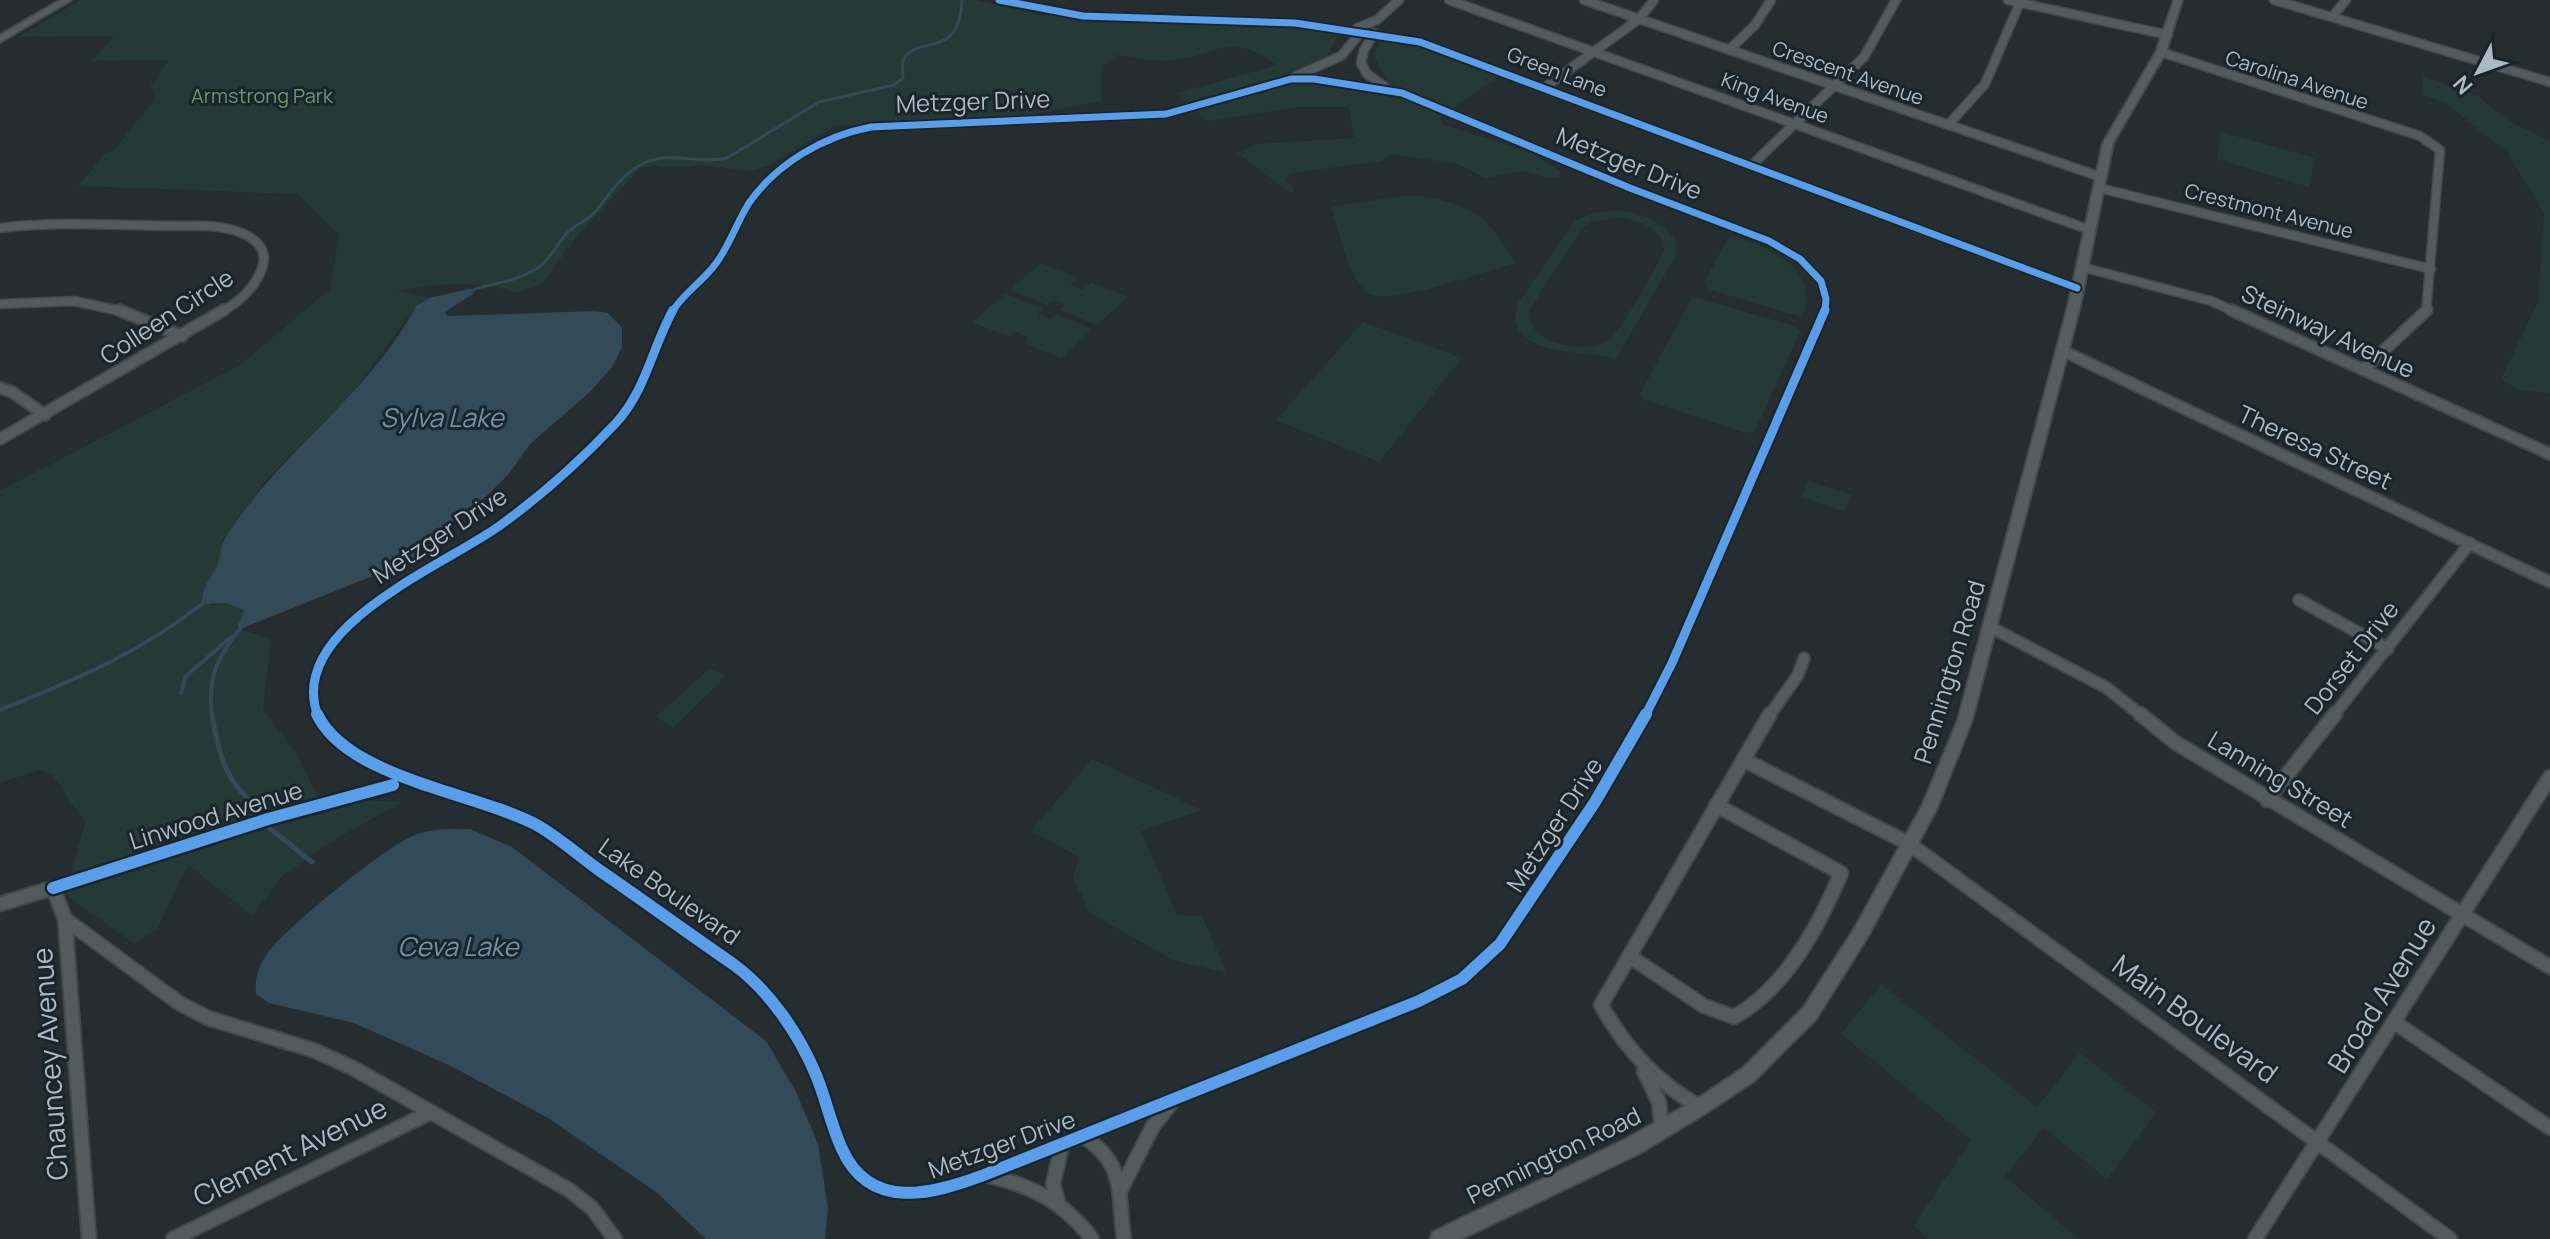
<svg xmlns="http://www.w3.org/2000/svg" width="2550" height="1239" viewBox="0 0 2550 1239" font-family="Manrope,sans-serif">
<rect width="100%" height="100%" fill="#252d31"/>
<!-- green -->
<path fill="#253936" fill-rule="evenodd" d="M81,0H975L1044,16L1050,8L1101,16L1342,27L1326,58L1287,73L1296,81L1391,89L1373,54L1385,33L1506,72L1440,117L1442,124L1532,153L1561,172L1558,177L1548,178L1525,171L1485,178L1458,164L1391,154L1382,161L1291,173L1286,180L1295,190L1291,193L1237,153L1256,144L1355,138L1348,107H1300L1207,121L1178,93L1277,65C1227,31 1224,53 1175,60C1157,63 1135,57 1117,55L1102,66L1101,101L1023,116L834,126L768,166L749,171L707,166L641,167L576,237L543,283L517,293C478,278 436,285 396,290L429,298L416,306L349,398L266,480L223,540L218,564L201,595L212,606L226,603L245,611L240,629L271,639L263,710L297,754L318,798L402,802L329,843L281,877L253,916L188,865L157,929L134,944L65,894L85,823L52,774L39,770L0,783V491L240,365L330,289L339,235L298,194L78,186L104,155L115,149L157,96L150,86L169,60L92,61L114,36L18,37Z
M2423,76L2478,96L2510,122L2550,141V393L2518,390L2501,379L2538,302L2544,213L2507,152L2444,102L2422,95Z
M2221,132L2315,158L2309,187L2217,159Z
M1407,195C1430,197 1469,203 1485,221C1497,233 1506,249 1515,263C1490,270 1383,309 1366,292C1346,273 1341,234 1331,207Z
M1615,210C1640,212 1661,220 1676,241V255L1616,359C1589,350 1499,358 1518,303L1575,221L1592,213ZM1619,217C1640,221 1658,226 1665,247C1659,264 1622,330 1609,339C1587,355 1523,345 1530,309L1581,230L1591,222Z
M1730,235C1767,246 1823,269 1802,317L1711,290L1704,282Z
M1041,263L1078,278L1070,285L1082,290L1091,283L1128,297L1097,325L1060,310L1065,305L1053,300L1047,305L1010,290Z
M1005,294L1043,308L1038,314L1050,319L1056,314L1093,329L1061,358L1024,343L1029,337L1016,332L1010,337L972,322Z
M1698,298L1794,326L1800,332L1755,431L1746,433L1644,400L1640,394L1691,299Z
M1363,322L1462,358L1379,462L1276,420Z
M1808,481L1852,495L1845,512L1802,497Z
M710,668L726,676L673,728L656,717Z
M1092,759L1202,810L1141,831L1177,915L1202,916L1227,973L1173,960L1090,913L1073,878L1079,857L1031,831Z
M1881,984L2037,1107L2080,1053L2156,1112L2107,1179L2044,1128L2005,1176L2078,1239H1928L1914,1225L1971,1140L1841,1034Z"/>
<!-- water -->
<path fill="#334a59" d="M469,289H475L473,294L445,312L447,316L596,311L608,313L622,328V347L613,366L591,391L530,444L508,475L475,507L437,532L424,544L415,559L240,629L238,625L245,611L226,603L202,604C200,589 211,579 217,566C221,556 220,545 226,537C279,452 369,396 416,306L429,298Z
M470,829L512,847L766,1041L796,1092L818,1144L828,1208L825,1239H706L656,1192L548,1118L451,1066L354,1023L269,1003L256,994C255,979 258,966 267,954C285,928 386,846 415,835C432,828 452,829 470,829Z"/>
<g fill="none" stroke-linecap="round" stroke-linejoin="round">
<!-- stream-far2 -->
<path stroke="#334a59" stroke-width="3" d="M475,289C496,283 521,280 539,267C551,258 557,245 566,234C574,225 587,221 595,212C610,194 621,175 642,164C667,150 701,165 727,158L819,102L894,85L903,78C903,72 901,64 904,59C917,34 960,61 962,0"/>
<!-- stream-far1 -->
<path stroke="#334a59" stroke-width="4" d="M181,693L186,676L231,637
M0,710C75,680 138,654 202,604
M212,716C207,678 217,658 240,629"/>
<!-- stream -->
<path stroke="#334a59" stroke-width="5" d="M212,714C218,754 227,788 263,810
M268,827L312,862"/>
<defs>
<path id="minor-far2" d="M999,0L1083,16L1295,23L1420,42L2077,288
M1449,0L2090,230
M1584,0L2101,177
M2008,0L2168,35
M2274,0L2550,82
M2332,17L2346,0
M1357,28L1377,20L1399,0
M1374,33L1364,50L1361,63L1367,74L1384,86
M1729,50L1755,25L1771,0
M2161,52L2420,136L2440,150L2426,312
M1296,76L1341,56L1362,31
M1545,87L1639,19L1654,0
M1948,125L1985,84L2021,0
M1752,165L1864,57L1896,0
M2099,188L2431,269
M0,228C56,221 110,225 166,226C188,226 211,224 233,230C251,235 270,247 262,268C256,287 238,303 221,312
M2082,267L2211,301L2236,312
M0,304L74,301L125,312
M672,312C684,292 704,281 717,262C730,244 737,222 749,203C777,163 824,136 871,127L1166,114L1291,79H1314L1402,93L1630,188L1769,241L1800,259L1821,281L1826,299L1825,312"/>
<path id="minor-far1" d="M119,310L182,336
M2231,310L2550,454
M2063,351L2550,582
M2363,370L2427,310
M0,388L12,392L45,415
M0,439L224,310
M2299,600L2388,649
M1992,628L2107,688L2142,716
M318,716C284,627 449,564 502,524C542,495 582,459 616,423C646,390 652,348 673,310
M1645,716L1672,663L1825,310
M1769,716L1798,675L1804,658
M2333,716L2470,543"/>
<path id="minor" d="M317,714C347,778 476,793 535,824C557,836 578,855 599,870C644,901 688,933 733,964C769,990 799,1034 816,1075C826,1099 831,1125 842,1149C870,1212 933,1194 984,1175L1419,1001L1462,979L1500,944L1595,802L1646,714
M2140,714L2176,743L2550,967
M1744,760L1908,843L2450,1239
M2267,800L2335,714
M0,904L53,888L65,919L89,1239
M65,919L179,1003L208,1018L313,1050L353,1068L569,1190L592,1208L615,1239
M1629,956L1704,1006L1734,1017C1786,988 1819,926 1841,873L1716,805
M2394,1022L2550,1128
M1644,1071L1659,1102L1662,1130
M1700,1107C1656,1082 1626,1049 1601,1005L1770,714
M1083,1136C1127,1165 1117,1193 1124,1239
M985,1175C1030,1185 1064,1201 1092,1239
M1120,1191L1153,1126L1172,1102
M1058,1202L1053,1184L1062,1145
M173,1239L431,1112
M2255,1239L2550,777"/>
<path id="major" d="M61,0H71L0,42V35Z
M2174,0H2182L2166,52L2113,143L2080,306L1972,720L1937,808L1868,936L1816,1019L1754,1081L1706,1113L1640,1153L1461,1239H1430L1433,1232L1626,1139L1694,1101L1742,1069L1804,1007L1856,926L1922,806L1958,720L2068,306L2103,143L2156,52Z"/>
</defs>
<!-- minor-far2 casing -->
<use href="#minor-far2" stroke="#42484c" stroke-width="11"/>
<!-- minor-far1 casing -->
<use href="#minor-far1" stroke="#42484c" stroke-width="14"/>
<!-- minor casing -->
<use href="#minor" stroke="#42484c" stroke-width="17"/>
<!-- major casing -->
<use href="#major" stroke="#424a4e" stroke-width="4"/>
<!-- minor-far2 -->
<use href="#minor-far2" stroke="#545b5f" stroke-width="8"/>
<!-- minor-far1 -->
<use href="#minor-far1" stroke="#545b5f" stroke-width="10"/>
<!-- minor -->
<use href="#minor" stroke="#545b5f" stroke-width="13"/>
<!-- major -->
<use href="#major" fill="#575d61" fill-rule="evenodd"/>
<defs>
<path id="cycleway-far2" d="M999,0L1083,16L1295,23L1420,42L2077,288
M672,312C684,292 704,281 717,262C730,244 737,222 749,203C777,163 824,136 871,127L1166,114L1291,79H1314L1402,93L1630,188L1769,241L1800,259L1821,281L1826,299L1825,312"/>
<path id="cycleway-far1" d="M318,716C284,627 449,564 502,524C542,495 582,459 616,423C646,390 652,348 673,310
M1645,716L1672,663L1825,310"/>
<path id="cycleway" d="M317,714C347,778 476,793 535,824C557,836 578,855 599,870C644,901 688,933 733,964C769,990 799,1034 816,1075C826,1099 831,1125 842,1149C870,1212 933,1194 984,1175L1419,1001L1462,979L1500,944L1595,802L1646,714
M53,888L268,819L393,785"/>
</defs>
<!-- cycleway-far2 casing -->
<use href="#cycleway-far2" stroke="#19242b" stroke-width="11"/>
<!-- cycleway-far1 casing -->
<use href="#cycleway-far1" stroke="#19242b" stroke-width="14"/>
<!-- cycleway casing -->
<use href="#cycleway" stroke="#19242b" stroke-width="17"/>
<!-- cycleway-far2 -->
<use href="#cycleway-far2" stroke="#5a9eea" stroke-width="7"/>
<!-- cycleway-far1 -->
<use href="#cycleway-far1" stroke="#5a9eea" stroke-width="9"/>
<!-- cycleway -->
<use href="#cycleway" stroke="#5a9eea" stroke-width="12"/>
</g>
<g text-anchor="middle" stroke-width="6" stroke-linejoin="round" paint-order="stroke">
<!-- far-street labels -->
<g font-size="20" fill="#adbac3" stroke="#19242b">
<text transform="translate(1557 72) rotate(21)" y="7">Green Lane</text>
<text transform="translate(1848 73) rotate(19)" y="7">Crescent Avenue</text>
<text transform="translate(2297 80) rotate(18)" y="7">Carolina Avenue</text>
<text transform="translate(1775 98) rotate(20)" y="7">King Avenue</text>
<text transform="translate(2269 211) rotate(14)" y="7">Crestmont Avenue</text>
</g>
<!-- far-park labels -->
<g font-size="20" fill="#6e986f" stroke="#19242b">
<text x="262" y="103">Armstrong Park</text>
</g>
<!-- street labels -->
<g font-size="24" fill="#adbac3" stroke="#19242b">
<text transform="translate(973 102) rotate(-2)" y="8">Metzger Drive</text>
<text transform="translate(1629 164) rotate(22)" y="8">Metzger Drive</text>
<text transform="translate(167 317) rotate(-33)" y="8">Colleen Circle</text>
<text transform="translate(2328 332) rotate(25)" y="8">Steinway Avenue</text>
<text transform="translate(2315 448) rotate(25)" y="8">Theresa Street</text>
<text transform="translate(440 536) rotate(-33)" y="8">Metzger Drive</text>
<text transform="translate(2352 658) rotate(-52)" y="8">Dorset Drive</text>
<text transform="translate(1950 672) rotate(-73)" y="8">Pennington Road</text>
<text transform="translate(2280 780) rotate(31)" y="8">Lanning Street</text>
<text transform="translate(216 816) rotate(-17)" y="8">Linwood Avenue</text>
<text transform="translate(1555 825) rotate(-57)" y="8">Metzger Drive</text>
<text transform="translate(669 892) rotate(35)" y="8">Lake Boulevard</text>
<text transform="translate(1002 1145) rotate(-20)" y="8">Metzger Drive</text>
<text transform="translate(1554 1156) rotate(-26)" y="8">Pennington Road</text>
</g>
<!-- water labels -->
<g font-size="26" font-style="italic" fill="#6f92a7" stroke="#19242b">
<text x="442" y="427">Sylva Lake</text>
<text x="458" y="956">Ceva Lake</text>
</g>
<!-- near-street labels -->
<g font-size="28" fill="#adbac3" stroke="#19242b">
<text transform="translate(2382 995) rotate(-58)" y="10">Broad Avenue</text>
<text transform="translate(2195 1019) rotate(36)" y="10">Main Boulevard</text>
<text transform="translate(50 1064) rotate(-94)" y="10">Chauncey Avenue</text>
<text transform="translate(290 1152) rotate(-26)" y="10">Clement Avenue</text>
</g>
</g>
<!-- north arrow -->
<g transform="translate(2478 72) rotate(229)" stroke="#19242b" stroke-width="6" paint-order="stroke">
<path d="M0-6L14 30L0 20L-14 30Z" fill="#adbac3"/>
<text y="-12" font-size="22" font-weight="bold" text-anchor="middle" fill="#adbac3">N</text>
</g>
</svg>
